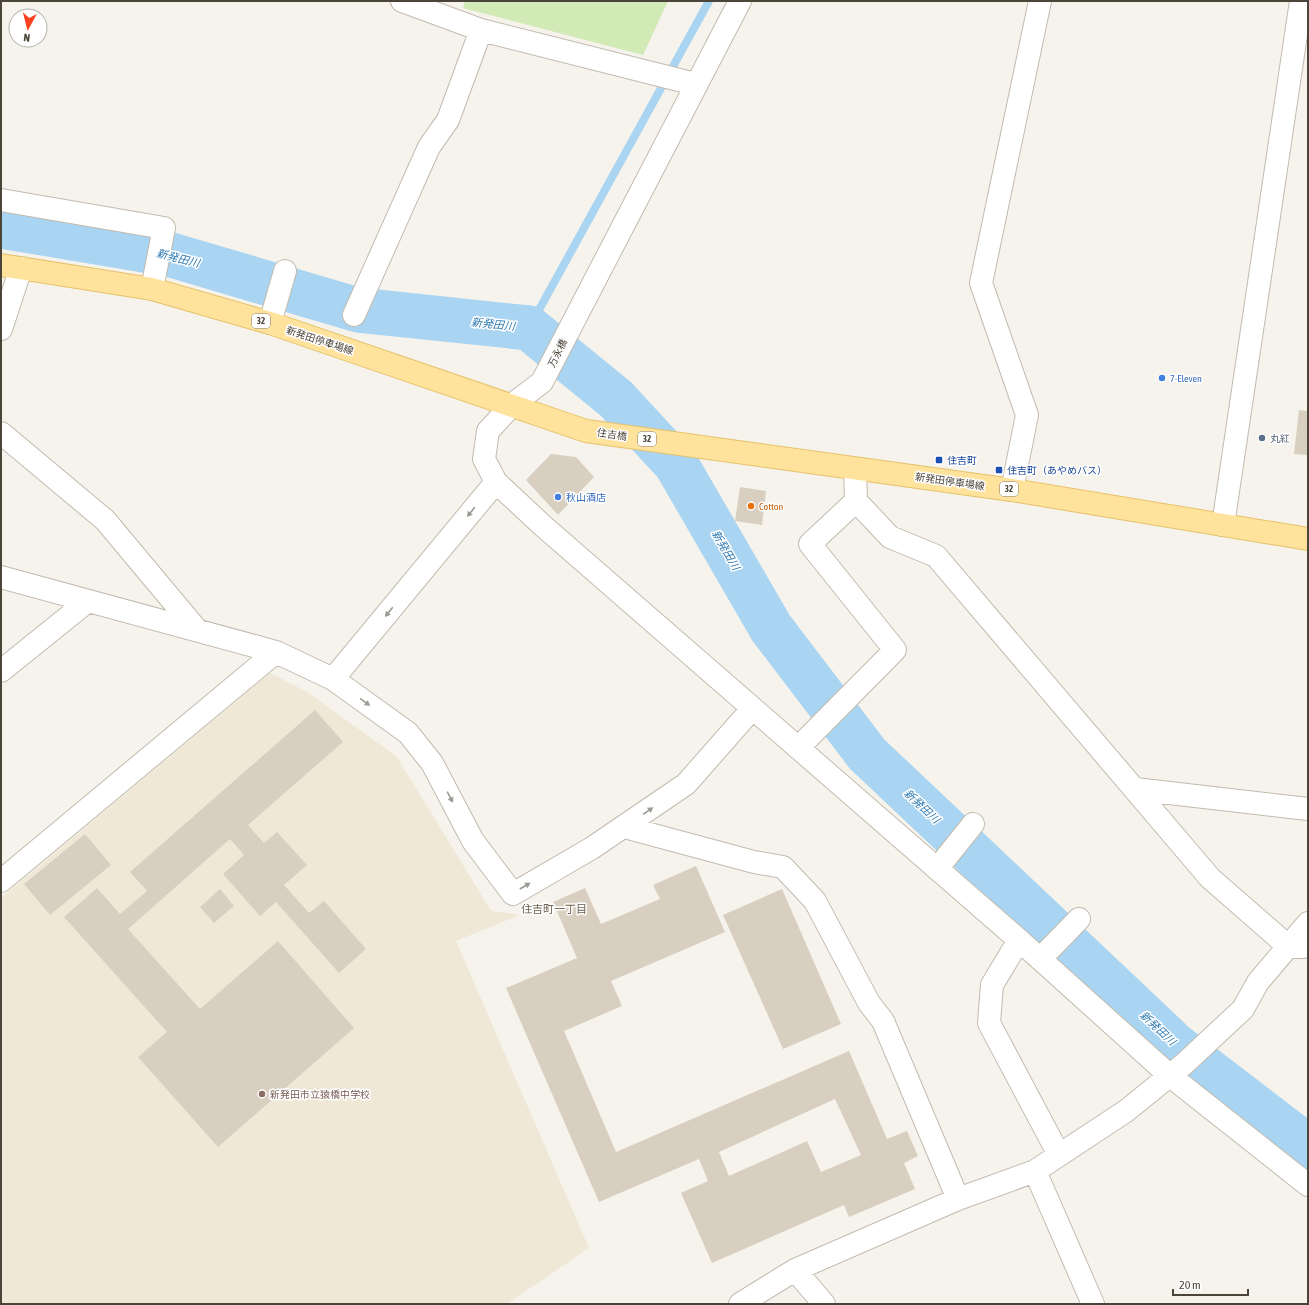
<svg xmlns="http://www.w3.org/2000/svg" width="1309" height="1305" viewBox="0 0 1309 1305" font-family="'Asap Condensed','Noto Sans JP',sans-serif">
<rect width="100%" height="100%" fill="#f6f3ec"/>
<!-- education -->
<path fill="#efe8d6" d="M270,673L309,693L397,757L491,911L520,915L456,941L589,1248L507,1304H1V898Z"/>
<!-- green -->
<path fill="#d2eab5" d="M465,1H668L643,55L463,8Z"/>
<g fill="none" stroke-linecap="round" stroke-linejoin="round">
<!-- stream -->
<path stroke="#a9d4f2" stroke-width="8" d="M529,328L709,1"/>
<!-- river -->
<path stroke="#a9d4f2" stroke-width="45" d="M1,226L168,254L358,310L529,328L616,399L676,464L771,628L867,754L1175,1045L1308,1147"/>
</g>
<!-- building -->
<path fill="#d8cfc1" fill-rule="evenodd" d="M1299,410L1308,411V455L1294,454Z
M551,454L576,457L594,477L558,515L526,480Z
M740,487L766,491L762,525L735,521Z
M315,710L343,742L248,825L264,843L277,832L307,865L284,885L309,913L324,901L366,949L339,973L276,902L260,916L223,874L244,855L230,839L128,929L200,1009L278,941L354,1028L218,1147L138,1057L167,1032L64,917L97,888L120,914L147,891L130,872Z
M85,834L111,865L50,915L24,884Z
M696,866L725,932L611,981L622,1006L564,1031L616,1152L849,1051L887,1139L907,1131L918,1156L904,1163L915,1189L849,1217L844,1205L712,1263L681,1193L708,1181L699,1159L599,1202L506,988L577,958L553,902L585,888L601,924L660,899L653,885ZM835,1099L861,1155L821,1172L807,1141L729,1176L719,1152Z
M220,889L234,906L214,923L200,907Z
M782,889L841,1024L783,1049L723,915Z"/>
<g fill="none" stroke-linecap="round" stroke-linejoin="round">
<defs>
<path id="minor" d="M402,1L481,30L695,84
M740,1L542,382L513,404L488,431L484,459L496,482L542,525L1019,940L1169,1075L1308,1185
M1,200L164,228L152,289
M354,315L429,147L448,120L481,30
M270,323L285,271
M1,329L21,268
M1,433L105,520L197,630
M855,469L856,501L890,537L936,556L1210,878L1289,947H1303
M1012,490L1027,415L981,283L1040,1
M1223,525L1301,1
M1,577L276,652L333,679L408,733L432,763L473,841L513,894L592,848L686,784L752,709
M1,671L88,601
M333,679L496,482
M798,748L895,650L810,544L856,501
M1135,789L1308,809
M624,827L754,862L783,867L815,901L869,1003L883,1021L958,1199
M937,869L973,824
M1,881L276,652
M1019,940L992,985L989,1023L1059,1155
M1040,959L1079,919
M1035,1171L1093,1304
M795,1270L824,1304
M740,1304L795,1270L958,1199L1035,1171L1126,1111L1184,1064L1243,1009L1258,982L1308,923"/>
<path id="major" d="M1,265L152,289L270,323L586,431L1012,490L1308,539"/>
</defs>
<!-- minor casing -->
<use href="#minor" stroke="#c2bbae" stroke-width="24"/>
<!-- major casing -->
<use href="#major" stroke="#e6c16a" stroke-width="24"/>
<!-- minor -->
<use href="#minor" stroke="#fff" stroke-width="22"/>
<!-- major -->
<use href="#major" stroke="#ffe39c" stroke-width="22"/>
</g>
<!-- one-way arrows -->
<defs><path id="oneway-solid" d="M-6-.8H1V-3.2L6.5 0L1 3.2V.8H-6Z"/></defs>
<g fill="#9c9892">
<use href="#oneway-solid" transform="translate(471 512) rotate(129)"/>
<use href="#oneway-solid" transform="translate(389 612) rotate(129)"/>
<use href="#oneway-solid" transform="translate(365 702) rotate(36)"/>
<use href="#oneway-solid" transform="translate(450 797) rotate(62)"/>
<use href="#oneway-solid" transform="translate(648 811) rotate(-35)"/>
<use href="#oneway-solid" transform="translate(525 886) rotate(-30)"/>
</g>
<!-- markers -->
<g fill="#3f7fe0" stroke="#fff" stroke-width="1.5">
<circle cx="1162" cy="378" r="4"/>
<circle cx="558" cy="497" r="4"/>
</g>
<circle fill="#5c6f8a" stroke="#fff" stroke-width="1.5" cx="1262" cy="438" r="4"/>
<g fill="#1a4fb4" stroke="#fff" stroke-width="1.5">
<rect x="935" y="456" width="8" height="8" rx="2"/>
<rect x="995" y="466" width="8" height="8" rx="2"/>
</g>
<circle fill="#e8710a" stroke="#fff" stroke-width="1.5" cx="751" cy="506" r="4"/>
<circle fill="#8d6e63" stroke="#fff" stroke-width="1.5" cx="262" cy="1094" r="4"/>
<g text-anchor="middle" stroke-width="3" stroke-linejoin="round" paint-order="stroke">
<!-- shield labels -->
<g fill="#fff" stroke="#817c74" stroke-width="1">
<rect x="252" y="314" width="18" height="14" rx="3"/>
<rect x="638" y="432" width="18" height="14" rx="3"/>
<rect x="1000" y="482" width="18" height="14" rx="3"/>
</g>
<g font-size="9" font-weight="bold" fill="#4b4439">
<text x="261" y="324">32</text>
<text x="647" y="442">32</text>
<text x="1009" y="492">32</text>
</g>
<!-- street labels -->
<g font-size="10" fill="#4b4439" stroke="#fff">
<text transform="translate(320 340) rotate(18)" y="4">新発田停車場線</text>
<text transform="translate(557 353) rotate(-63)" y="4">万永橋</text>
<text transform="translate(612 434) rotate(8)" y="4">住吉橋</text>
<text transform="translate(950 481) rotate(8)" y="4">新発田停車場線</text>
</g>
<!-- shop labels -->
<g font-size="10" fill="#366cbe" stroke="#fff" text-anchor="start">
<text x="1170" y="382">7-Eleven</text>
<text x="566" y="501">秋山酒店</text>
</g>
<!-- service labels -->
<g font-size="10" fill="#4e5e75" stroke="#fff" text-anchor="start">
<text x="1270" y="442">丸紅</text>
</g>
<!-- transit labels -->
<g font-size="10" fill="#164399" stroke="#fff" text-anchor="start">
<text x="947" y="464">住吉町</text>
<text x="1007" y="474">住吉町（あやめバス）</text>
</g>
<!-- food labels -->
<g font-size="10" fill="#c56008" stroke="#fff" text-anchor="start">
<text x="759" y="510">Cotton</text>
</g>
<!-- education labels -->
<g font-size="10" fill="#785e54" stroke="#fff" text-anchor="start">
<text x="270" y="1098">新発田市立猿橋中学校</text>
</g>
<!-- water labels -->
<g font-size="11" font-style="italic" fill="#2e7ab2" stroke="#fff">
<text transform="translate(178 258) rotate(14)" y="4">新発田川</text>
<text transform="translate(493 324) rotate(6)" y="4">新発田川</text>
<text transform="translate(726 550) rotate(60)" y="4">新発田川</text>
<text transform="translate(922 806) rotate(43)" y="4">新発田川</text>
<text transform="translate(1158 1028) rotate(43)" y="4">新発田川</text>
</g>
<!-- neighbourhood labels -->
<g font-size="11" fill="#6e6250" stroke="#fff">
<text x="554" y="913">住吉町一丁目</text>
</g>
</g>
<!-- border -->
<rect width="1309" height="1305" fill="none" stroke="#4b4439" stroke-width="4"/>
<!-- north arrow -->
<g transform="translate(28 28) rotate(187)"><circle r="19" fill="#ffffff" stroke="#b7b4b0"/>
<path d="M0-3L7 15L0 10L-7 15Z" fill="#fc3f1d"/>
<text y="-6" font-size="11" font-weight="bold" text-anchor="middle" fill="#4b4439">N</text>
</g>
<!-- scale -->
<path d="M1173 1289v6h75v-6" fill="none" stroke="#4b4439" stroke-width="2"/>
<text x="1179" y="1289" font-size="12" fill="#4b4439" stroke="#ffffff" stroke-width="3" paint-order="stroke">20 m</text>
</svg>
